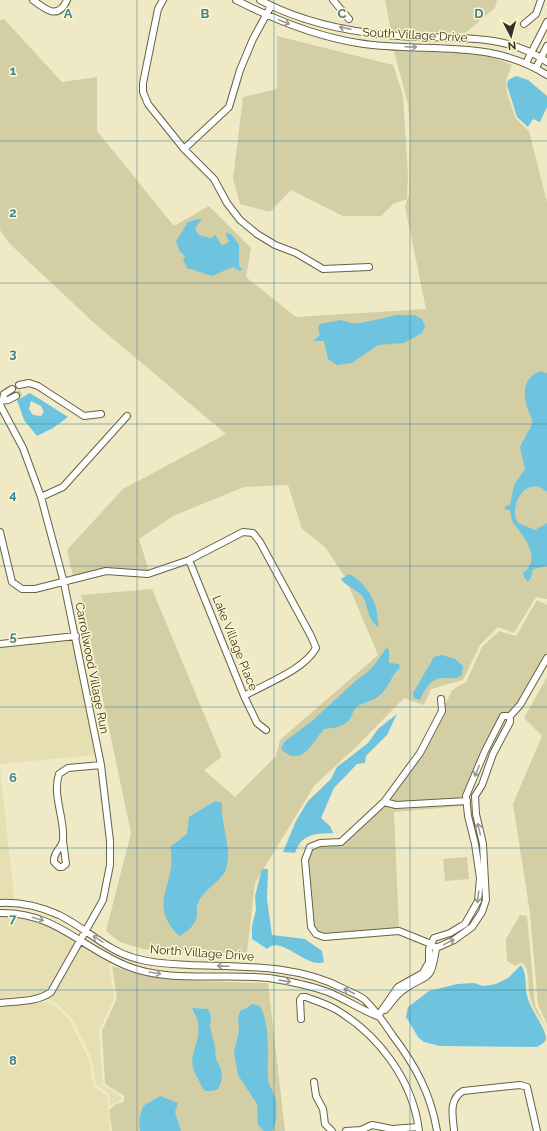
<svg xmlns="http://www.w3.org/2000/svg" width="547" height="1131" viewBox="0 0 547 1131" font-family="Raleway,sans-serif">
<rect width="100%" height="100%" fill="#efeac5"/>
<!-- built -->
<path fill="#e6dfb3" d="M73,640L95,755L0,764V648Z
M0,768L14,897V900L0,899Z
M0,917H15L37,922L54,928L76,941L49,989L44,993L0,999Z
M82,945L111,963L109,966L114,998L99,1031L103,1085L121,1097V1100L110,1105L109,1094L96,1084L91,1057L73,1020L59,1005L47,999L54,994Z
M47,1002L57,1007L70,1021L89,1059L93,1086L107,1096L110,1131H0V1007Z"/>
<!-- green -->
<path fill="#d4cea4" d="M385,0H497L495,8L465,33L391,31Z
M4,19L62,82L97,77V131L174,226L209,206L251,248L246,277L296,317L426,309L405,206L409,194L410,133L408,104L394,51L474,53L487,55L512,65L506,80L507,93L516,119L529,131L547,202V599L536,597L514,633L498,627L480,645L463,680L431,689L424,705L404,698L358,745L314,786L255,883L247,952L236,955L215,951L143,949L120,942L106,931L131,833L81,595L152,589L222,757L204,770L235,797L276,756L280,740L378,655L345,577L325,547L302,529L288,485L244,487L173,516L139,539L149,571L108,567L73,576L67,550L123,489L226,434L93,322L10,244L0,230V20Z
M277,36L393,65L403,95L408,176L407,199L393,204L381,216H343L291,190L270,212L240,204L233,179L243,97L277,89Z
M537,600L547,605V652L517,703L508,712L500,715L483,746L463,798L396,802L390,800L422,754L452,690L466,682L482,647L499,631L516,636Z
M547,677V1024L538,1005L530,913L513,804L542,736L524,718Z
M464,805V806L394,812L399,928L325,934L318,931L314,925L308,860L312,850L321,847L342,845L385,806L396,809Z
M467,857L469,879L445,881L443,859Z
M520,915L527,916L535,1005L546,1028C540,1018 532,1008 530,996C527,985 531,971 522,962L516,966L507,961L506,939Z
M112,966L145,976L197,981L268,983L285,1131H112L109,1110L116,1104L124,1102V1096L105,1084L102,1031L117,998Z"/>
<!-- water -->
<path fill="#6ec4df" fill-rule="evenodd" d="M516,76L528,80L547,96V107L540,122L533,119L528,127L517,117L507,85L508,80Z
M202,218L195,229L199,235L211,238L215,235L222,245L226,244L229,241L225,233L231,234L239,245V266L242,269L240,271L233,267L212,276L187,268L183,259L185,256L180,252L176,241L188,222Z
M397,315H414L422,319L425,326L422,333L404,343L378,345L352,363L337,365L328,359L324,341H313L320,335L318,328L320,324L341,320L351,323H361Z
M540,371L547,373V492C528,473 507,505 518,523L535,530L547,523V566L533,569L531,577L528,582L524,577L523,573C542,559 525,538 515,525C511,521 511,515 510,510H505V506L510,505L514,485L525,469L520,447L532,424V420C524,401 518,381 540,371Z
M30,393L68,417L53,428L37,436L24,420L17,400ZM31,401L41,406L44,412L41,416L33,415L29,409Z
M349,574C361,579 373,595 376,608C378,614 377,621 379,627C367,621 369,607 363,597C357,589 346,587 341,579Z
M387,647L389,650V663L399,664L400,668C392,674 390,684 384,691C377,700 370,700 360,705C355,707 353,712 351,717C346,727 334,728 324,729C312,743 301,769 281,749L284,742L312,721L359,678C373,670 377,660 387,647Z
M442,655L455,659L463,666L462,675C454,680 451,678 443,678C431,678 424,690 420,700L414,698L413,693L434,657Z
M397,714L387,735L366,756L365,763L357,764L334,788L321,818L330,826L333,833C315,834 302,833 295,853L283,852L296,821L308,801L331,779L337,767L368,743L378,729Z
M215,801L222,803C220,825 234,851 225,871C222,880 205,889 199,901C196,906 197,910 197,916C195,926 187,932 179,936C145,902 179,883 170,847L187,834L189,817Z
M262,869H268L267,899L272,935L305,939L322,951L324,962C306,969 281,934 267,949L252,939V926L256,910L255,896Z
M521,965C528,975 524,988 528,999C531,1009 547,1031 546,1039C545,1043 540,1045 537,1047L440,1046L424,1042L418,1037L406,1017L408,1007L429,991L457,984L474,983L483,986L496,984L508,978Z
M252,1004L260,1006C271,1028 267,1053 268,1077C268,1085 274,1092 276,1100C277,1110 277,1123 272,1131H264L258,1125L257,1104L238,1075L234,1052L239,1031L238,1017L241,1010L247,1008Z
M192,1008L208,1009L211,1016L210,1027L215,1046L216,1059L221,1069L222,1080L218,1089L213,1091H205C201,1087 200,1082 197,1077C184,1056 202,1045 198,1023C197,1018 194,1013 192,1008Z
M160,1096L178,1103L175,1112L181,1131H140L139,1120L143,1106Z"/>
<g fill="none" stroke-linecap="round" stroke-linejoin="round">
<!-- minor-tunnel -->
<path stroke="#cac5a5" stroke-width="6" stroke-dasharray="6 3" stroke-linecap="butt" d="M16,396L23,391"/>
<defs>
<path id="minor" d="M33,0C46,10 58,20 67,0
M163,0L158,9L143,83V92L148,104L184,149L214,179L227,203L240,220L257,234L275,245L296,253L323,269L369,267
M236,0C275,20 315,36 358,43C424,54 487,37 547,75
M260,0C299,21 344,31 388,35C440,41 501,29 547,62
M333,0L349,19
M524,24L536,14L541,0
M526,63L547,22
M536,68L547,46
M184,149L229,107L240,70L253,39L271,6
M19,385L29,383L38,386L84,416L101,414
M3,399L4,394L12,389
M0,401L8,400L16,396
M0,405L23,448L41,497L64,583L101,765L110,841V865L103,900L51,992C38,1002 17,1001 0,1003
M41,497L63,487L127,416
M0,532L12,582L22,589H35L106,571L148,574L189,560L243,532L253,533L260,542L311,636L316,648C304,670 265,684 244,696
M189,560L244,696L257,723L266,730
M0,644L76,636
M384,802L396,805L467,801
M63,841L66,864L62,867H59L54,862C53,851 62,849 63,840C65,818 52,796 59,774L68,768L101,765
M0,903C19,902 41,907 59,915C86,928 108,952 138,959C155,964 172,964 189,965C241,967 297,964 344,989C350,992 359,995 365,1000C375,1010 385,1024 393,1036C415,1065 431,1094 437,1131
M0,913C55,912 80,947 127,966C167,983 225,973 269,978C288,981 309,985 328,992C345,999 360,1009 377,1016
M436,948L431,944L399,931L324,937L316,934L311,927L305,860L310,847L320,843L341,842L384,802L420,753L442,711L441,699
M385,1010C391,1004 395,996 402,991C426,972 431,986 436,948L454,940L472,927L482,912L486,900L483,844L476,814L475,796L482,785L493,754L510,722V716
M378,1016L398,987L423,973L429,962V949L434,938L450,933L465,924L478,901L480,878L475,844L468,816L466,796L485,751L503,716H510L520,705L547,658
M301,1019L300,1000L302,997H306C316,1001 326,1004 335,1009C378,1034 413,1080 419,1131
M314,1082L316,1096L323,1109L325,1124L332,1131
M346,1131L361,1130L372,1125L392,1129L418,1127
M454,1131C453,1116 448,1100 463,1091L520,1085L527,1087L537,1131"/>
</defs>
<!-- minor casing -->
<use href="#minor" stroke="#686241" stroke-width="8"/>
<!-- minor -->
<use href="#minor" stroke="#fff" stroke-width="6"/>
</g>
<!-- one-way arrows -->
<defs><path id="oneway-shaft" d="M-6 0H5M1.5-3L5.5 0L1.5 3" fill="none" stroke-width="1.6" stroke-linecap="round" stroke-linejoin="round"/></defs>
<g stroke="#9a9892">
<use href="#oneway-shaft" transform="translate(284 22) rotate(21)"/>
<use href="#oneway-shaft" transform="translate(345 28) rotate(-169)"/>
<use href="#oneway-shaft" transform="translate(411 47) rotate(2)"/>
<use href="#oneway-shaft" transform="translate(477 771) rotate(112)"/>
<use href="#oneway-shaft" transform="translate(479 829) rotate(-104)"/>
<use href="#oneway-shaft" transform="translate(478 897) rotate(97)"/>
<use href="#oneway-shaft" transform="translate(38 919) rotate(17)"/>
<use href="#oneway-shaft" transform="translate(98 939) rotate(-148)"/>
<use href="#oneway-shaft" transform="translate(449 942) rotate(-26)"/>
<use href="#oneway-shaft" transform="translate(223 966) rotate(-178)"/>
<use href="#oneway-shaft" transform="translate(155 973) rotate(9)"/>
<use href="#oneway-shaft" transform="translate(285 981) rotate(8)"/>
<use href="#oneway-shaft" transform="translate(349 991) rotate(-152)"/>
</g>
<!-- grid -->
<path fill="none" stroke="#418194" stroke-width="1" stroke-opacity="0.55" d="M137,0V1131M274,0V1131M410,0V1131M0,141H547M0,283H547M0,424H547M0,566H547M0,707H547M0,848H547M0,990H547"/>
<g text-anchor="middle" stroke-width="3" stroke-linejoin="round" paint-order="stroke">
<!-- street labels -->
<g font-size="12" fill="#353224" stroke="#fdf7d2">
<text transform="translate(415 35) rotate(3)" y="4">South Village Drive</text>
<text transform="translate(235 643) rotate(68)" y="4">Lake Village Place</text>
<text transform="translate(92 668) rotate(79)" y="4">Carrollwood Village Run</text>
<text transform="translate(202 953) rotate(4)" y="4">North Village Drive</text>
</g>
</g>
<g font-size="13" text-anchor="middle" font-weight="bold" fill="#418194" stroke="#fdf7d2" stroke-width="3" stroke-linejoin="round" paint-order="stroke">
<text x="68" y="18">A</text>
<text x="205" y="18">B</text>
<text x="342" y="18">C</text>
<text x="479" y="18">D</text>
<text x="13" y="75">1</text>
<text x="13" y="217">2</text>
<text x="13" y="358">3</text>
<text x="13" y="499">4</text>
<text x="13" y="641">5</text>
<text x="13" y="782">6</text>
<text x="13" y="923">7</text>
<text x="13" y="1065">8</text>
</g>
<!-- north arrow -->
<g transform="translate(511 36) rotate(174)" stroke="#fdf7d2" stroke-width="3" paint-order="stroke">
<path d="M0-3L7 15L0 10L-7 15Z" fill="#353224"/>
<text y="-6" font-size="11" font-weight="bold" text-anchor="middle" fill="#353224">N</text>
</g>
</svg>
